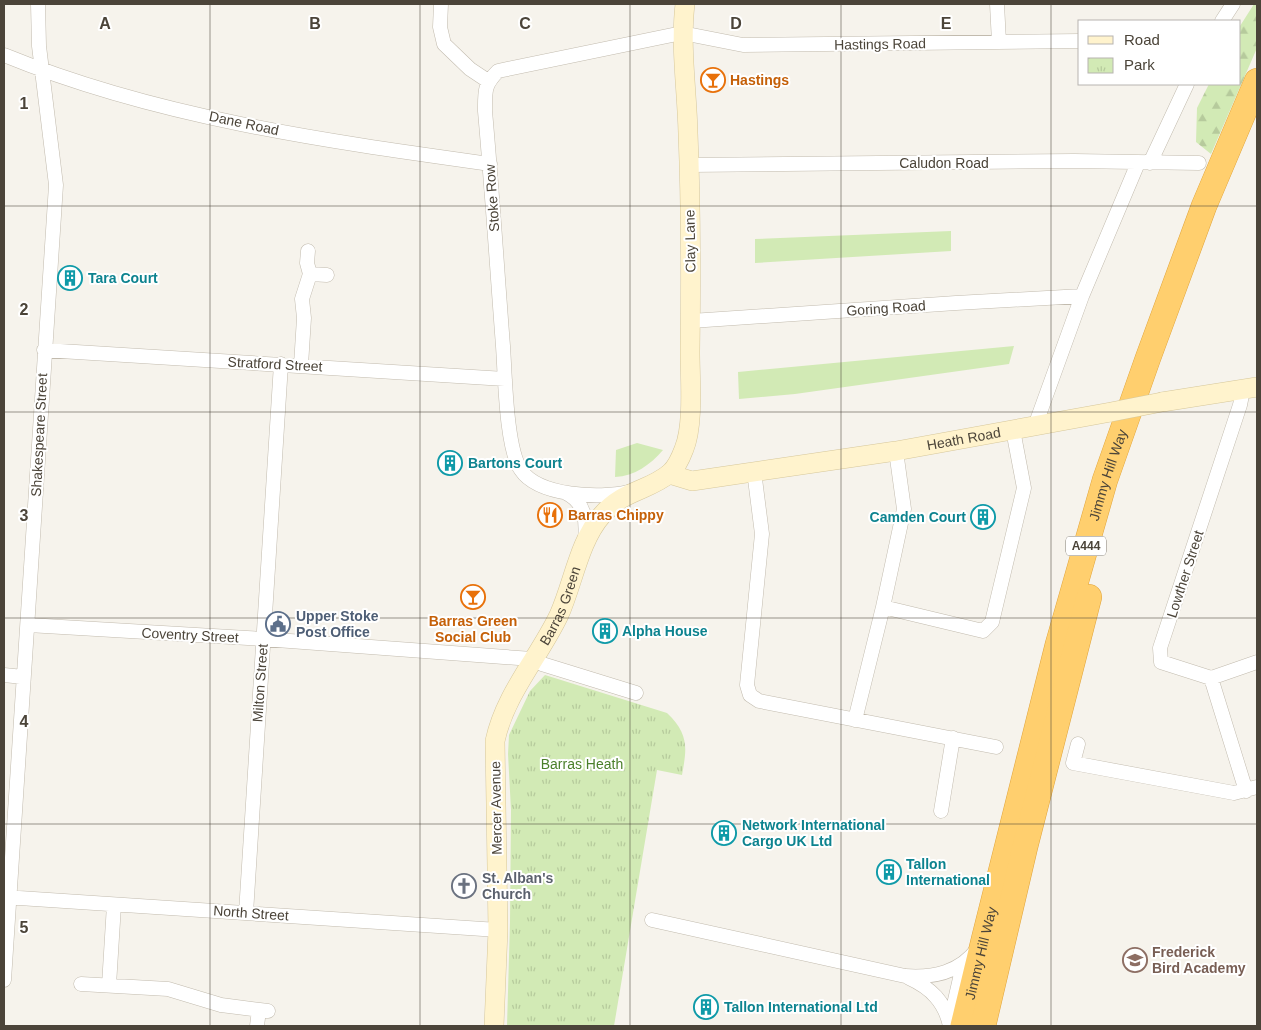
<svg xmlns="http://www.w3.org/2000/svg" width="1261" height="1030" viewBox="0 0 1261 1030" font-family="Helvetica,sans-serif">
<defs>
<pattern id="forest-firs" width="22" height="20" patternUnits="userSpaceOnUse" patternTransform="scale(1.25)"><rect width="22" height="20" fill="#d2eab5"/><path d="M5 1l3.5 6h-7zM16 11l3.5 6h-7z" fill="#b6ca9c"/></pattern>
<pattern id="park-tufts" width="24" height="20" patternUnits="userSpaceOnUse" patternTransform="scale(1.25)"><rect width="24" height="20" fill="#d2eab5"/><path d="M3 7l-1-3M5 7V3M7 7l1-3M15 17l-1-3M17 17v-4M19 17l1-3" fill="none" stroke="#b6ca9c"/></pattern>
</defs>
<rect width="100%" height="100%" fill="#f6f3ec"/>
<!-- green -->
<path fill="#d2eab5" d="M951,231V251L755,263V239Z
M1014,346L1009,364L795,394L739,399L738,372Z
M637,443L663,450C650,465 635,476 615,477L616,450Z"/>
<!-- forest -->
<path fill="url(#forest-firs)" d="M1254,4H1257V48L1211,154L1196,142L1197,108L1209,84H1240V26Z"/>
<!-- park -->
<path fill="url(#park-tufts)" d="M545,675L667,713C689,734 687,748 682,775L657,770L614,1026H507L510,922L511,810L508,754L509,735L530,691Z"/>
<g fill="none" stroke-linecap="round" stroke-linejoin="round">
<defs>
<path id="street" d="M441,4L440,27L444,44L470,69L488,81
M997,4L999,42
M1222,21L1233,4
M4,55C158,118 326,141 490,164
M1150,163L1187,84
M689,165L1074,161L1199,163
M310,274L327,275
M691,321L956,303L1082,296
M44,350L505,379
M301,365L304,318L302,299L310,274L307,263L308,251
M1243,390L1240,405L1160,648L1161,662L1211,678L1257,662
M1035,426L1082,296L1138,163
M754,471L762,534L747,685L750,695L759,701L996,747
M628,492C600,499 538,496 521,470C506,449 505,374 503,346C497,268 492,189 485,111C485,91 484,85 498,71L682,33L743,45L1080,41
M566,493C585,502 587,521 585,541
M883,607L983,631L992,622L1024,488L1013,430
M28,625L263,639L532,659L542,664L636,693
M4,675L23,677
M1211,678L1246,791
M855,720L883,607L904,509L896,451
M1078,744L1073,763L1234,793L1257,787
M941,811L953,738
M4,897L498,930
M246,913L281,364
M652,920L905,976C933,978 960,973 978,948
M909,978C931,988 945,1002 950,1026
M4,980L56,185L39,46L38,4
M81,984L168,989L221,1005L268,1011
M109,985L114,905
M950,1022L961,974L967,961
M257,1026L259,1010"/>
<g id="secondary">
<path d="M1162,402L1257,387"/>
<path id="s1" d="M669,474L692,481L896,451L1111,412"/>
<path id="s2" d="M494,1026L498,930L495,741C505,694 539,657 559,615C573,584 579,541 602,515C623,490 649,491 670,473C677,467 681,457 684,449C694,425 690,379 690,352C691,279 691,206 688,133C687,90 680,47 685,4"/>
</g>
<g id="highway">
<path id="s3" d="M963,1026L984,939L1058,644L1105,480L1148,358L1204,206L1257,81"/>
<path d="M983,1026L1025,847L1089,597"/>
</g>
</defs>
<!-- street casing -->
<use href="#street" stroke="#c2bbae" stroke-width="15"/>
<!-- secondary casing -->
<use href="#secondary" stroke="#d6c79b" stroke-width="20"/>
<!-- highway casing -->
<use href="#highway" stroke="#e0a43c" stroke-width="26"/>
<!-- street -->
<use href="#street" stroke="#fff" stroke-width="14"/>
<!-- secondary -->
<use href="#secondary" stroke="#fff3cd" stroke-width="19"/>
<!-- highway -->
<use href="#highway" stroke="#ffcf6e" stroke-width="25"/>
<defs>
<path id="secondary-bridge" d="M1111,412L1162,402"/>
</defs>
<!-- secondary-bridge casing -->
<use href="#secondary-bridge" stroke="#d6c79b" stroke-width="20" stroke-linecap="butt"/>
<!-- secondary-bridge -->
<use href="#secondary-bridge" stroke="#fff3cd" stroke-width="19"/>
</g>
<!-- grid -->
<path fill="none" stroke="#4b4439" stroke-width="1" stroke-opacity="0.55" d="M210,4V1026M420,4V1026M630,4V1026M841,4V1026M1051,4V1026M4,206H1257M4,412H1257M4,618H1257M4,824H1257"/>
<!-- icons -->
<defs>
<symbol id="bar-ring" viewBox="-11 -11 22 22"><circle r="9.5" fill="#fff" stroke="#e8710a" stroke-width="1.5"/><path d="M-6-5H6L.8 .8V4.5H3.5V6h-7V4.5H-.8V.8Z" fill="#e8710a"/></symbol>
<symbol id="building-ring" viewBox="-11 -11 22 22"><circle r="9.5" fill="#fff" stroke="#0f9aa8" stroke-width="1.5"/><path d="M-4-6H4V6H1V3H-1V6H-4ZM-2.5-4.3h1.7v1.8h-1.7ZM.8-4.3h1.7v1.8H.8ZM-2.5-1h1.7V.8h-1.7ZM.8-1h1.7V.8H.8Z" fill="#0f9aa8"/></symbol>
<symbol id="restaurant-ring" viewBox="-11 -11 22 22"><circle r="9.5" fill="#fff" stroke="#e8710a" stroke-width="1.5"/><path d="M-5-6h1v4h1v-4h1v4h1v-4h1v5L-1.5 .5V6h-2V.5L-5-1ZM5-6V6H3V1.5H1.5Q1.5-4 5-6Z" fill="#e8710a"/></symbol>
<symbol id="civic-ring" viewBox="-11 -11 22 22"><circle r="9.5" fill="#fff" stroke="#5c6f8a" stroke-width="1.5"/><path d="M-.6-6.5H3V-4.5H.6V-3L4-1V1h2V6H-6V1h2V-1L-.6-3ZM-1.2 2.5V6h2.4V2.5Z" fill="#5c6f8a"/></symbol>
<symbol id="church-ring" viewBox="-11 -11 22 22"><circle r="9.5" fill="#fff" stroke="#6b7280" stroke-width="1.5"/><path d="M-1.2-6h2.4v3.5h3.3v2.4h-3.3V6h-2.4V-.1h-3.3v-2.4h3.3Z" fill="#6b7280"/></symbol>
<symbol id="school-ring" viewBox="-11 -11 22 22"><circle r="9.5" fill="#fff" stroke="#8d6e63" stroke-width="1.5"/><path d="M0-5L7-2L0 1L-7-2ZM-4 1L0 2.5L4 1V4Q0 6-4 4Z" fill="#8d6e63"/></symbol>
</defs>
<g fill-rule="evenodd">
<use href="#bar-ring" x="699" y="66" width="28" height="28"/>
<use href="#building-ring" x="56" y="264" width="28" height="28"/>
<use href="#building-ring" x="436" y="449" width="28" height="28"/>
<use href="#restaurant-ring" x="536" y="501" width="28" height="28"/>
<use href="#building-ring" x="969" y="503" width="28" height="28"/>
<use href="#bar-ring" x="459" y="583" width="28" height="28"/>
<use href="#civic-ring" x="264" y="610" width="28" height="28"/>
<use href="#building-ring" x="591" y="617" width="28" height="28"/>
<use href="#building-ring" x="710" y="819" width="28" height="28"/>
<use href="#building-ring" x="875" y="858" width="28" height="28"/>
<use href="#church-ring" x="450" y="872" width="28" height="28"/>
<use href="#school-ring" x="1121" y="946" width="28" height="28"/>
<use href="#building-ring" x="692" y="993" width="28" height="28"/>
</g>
<g text-anchor="middle" stroke-width="4" stroke-linejoin="round" paint-order="stroke">
<!-- shield labels -->
<rect fill="#fff" stroke="#817c74" stroke-width="1" x="1066" y="536.5" width="40" height="19" rx="4"/>
<g font-size="12" font-weight="bold" fill="#4b4439">
<text x="1086" y="550">A444</text>
</g>
<!-- street labels -->
<g font-size="14" fill="#4b4439" stroke="#fff">
<text transform="translate(880 44) rotate(-1)" y="5">Hastings Road</text>
<text transform="translate(244 123) rotate(12)" y="5">Dane Road</text>
<text x="944" y="168">Caludon Road</text>
<text transform="translate(492 198) rotate(-94)" y="5">Stoke Row</text>
<text transform="translate(690 241) rotate(-91)" y="5">Clay Lane</text>
<text transform="translate(886 308) rotate(-4)" y="5">Goring Road</text>
<text transform="translate(275 364) rotate(3)" y="5">Stratford Street</text>
<text transform="translate(39 435) rotate(-87)" y="5">Shakespeare Street</text>
<text dy="5" stroke="none"><textPath href="#s1" startOffset="299">Heath Road</textPath></text>
<text dy="5" stroke="none"><textPath href="#s3" startOffset="570">Jimmy Hill Way</textPath></text>
<text transform="translate(1185 574) rotate(-72)" y="5">Lowther Street</text>
<text dy="5" stroke="none"><textPath href="#s2" startOffset="436">Barras Green</textPath></text>
<text transform="translate(190 635) rotate(3)" y="5">Coventry Street</text>
<text transform="translate(260 683) rotate(-86)" y="5">Milton Street</text>
<text transform="translate(496 808) rotate(-91)" y="5">Mercer Avenue</text>
<text transform="translate(251 913) rotate(4)" y="5">North Street</text>
<text dy="5" stroke="none"><textPath href="#s3" startOffset="75">Jimmy Hill Way</textPath></text>
</g>
<!-- food labels -->
<g font-size="14" font-weight="bold" fill="#c56008" stroke="#fff" text-anchor="start">
<text x="730" y="85">Hastings</text>
<text x="568" y="520">Barras Chippy</text>
<text x="473" y="626" text-anchor="middle">Barras Green<tspan x="473" dy="16">Social Club</tspan></text>
</g>
<!-- culture labels -->
<g font-size="14" font-weight="bold" fill="#0d838f" stroke="#fff" text-anchor="start">
<text x="88" y="283">Tara Court</text>
<text x="468" y="468">Bartons Court</text>
<text x="966" y="522" text-anchor="end">Camden Court</text>
<text x="622" y="636">Alpha House</text>
<text x="742" y="830">Network International<tspan x="742" dy="16">Cargo UK Ltd</tspan></text>
<text x="906" y="869">Tallon<tspan x="906" dy="16">International</tspan></text>
<text x="724" y="1012">Tallon International Ltd</text>
</g>
<!-- service labels -->
<g font-size="14" font-weight="bold" fill="#4e5e75" stroke="#fff" text-anchor="start">
<text x="296" y="621">Upper Stoke<tspan x="296" dy="16">Post Office</tspan></text>
</g>
<!-- park labels -->
<g font-size="14" fill="#4a7f2a" stroke="#fff">
<text x="582" y="769">Barras Heath</text>
</g>
<!-- worship labels -->
<g font-size="14" font-weight="bold" fill="#5b616d" stroke="#fff" text-anchor="start">
<text x="482" y="883">St. Alban's<tspan x="482" dy="16">Church</tspan></text>
</g>
<!-- education labels -->
<g font-size="14" font-weight="bold" fill="#785e54" stroke="#fff" text-anchor="start">
<text x="1152" y="957">Frederick<tspan x="1152" dy="16">Bird Academy</tspan></text>
</g>
</g>
<g font-size="16" text-anchor="middle" font-weight="bold" fill="#4b4439" stroke="#fff" stroke-width="4" stroke-linejoin="round" paint-order="stroke">
<text x="105" y="29">A</text>
<text x="315" y="29">B</text>
<text x="525" y="29">C</text>
<text x="736" y="29">D</text>
<text x="946" y="29">E</text>
<text x="24" y="109">1</text>
<text x="24" y="315">2</text>
<text x="24" y="521">3</text>
<text x="24" y="727">4</text>
<text x="24" y="933">5</text>
</g>
<!-- border -->
<rect width="1261" height="1030" fill="none" stroke="#4b4439" stroke-width="10"/>
<!-- legend -->
<rect x="1078" y="20" width="162" height="65" fill="#ffffff" stroke="#b7b4b0"/>
<rect x="1088" y="36" width="25" height="8" fill="#fff3cd" stroke="#b7b4b0"/>
<text x="1124" y="45" font-size="15" fill="#4b4439">Road</text>
<rect x="1088" y="58" width="25" height="15" fill="url(#park-tufts)" stroke="#b7b4b0"/>
<text x="1124" y="70" font-size="15" fill="#4b4439">Park</text>
</svg>
